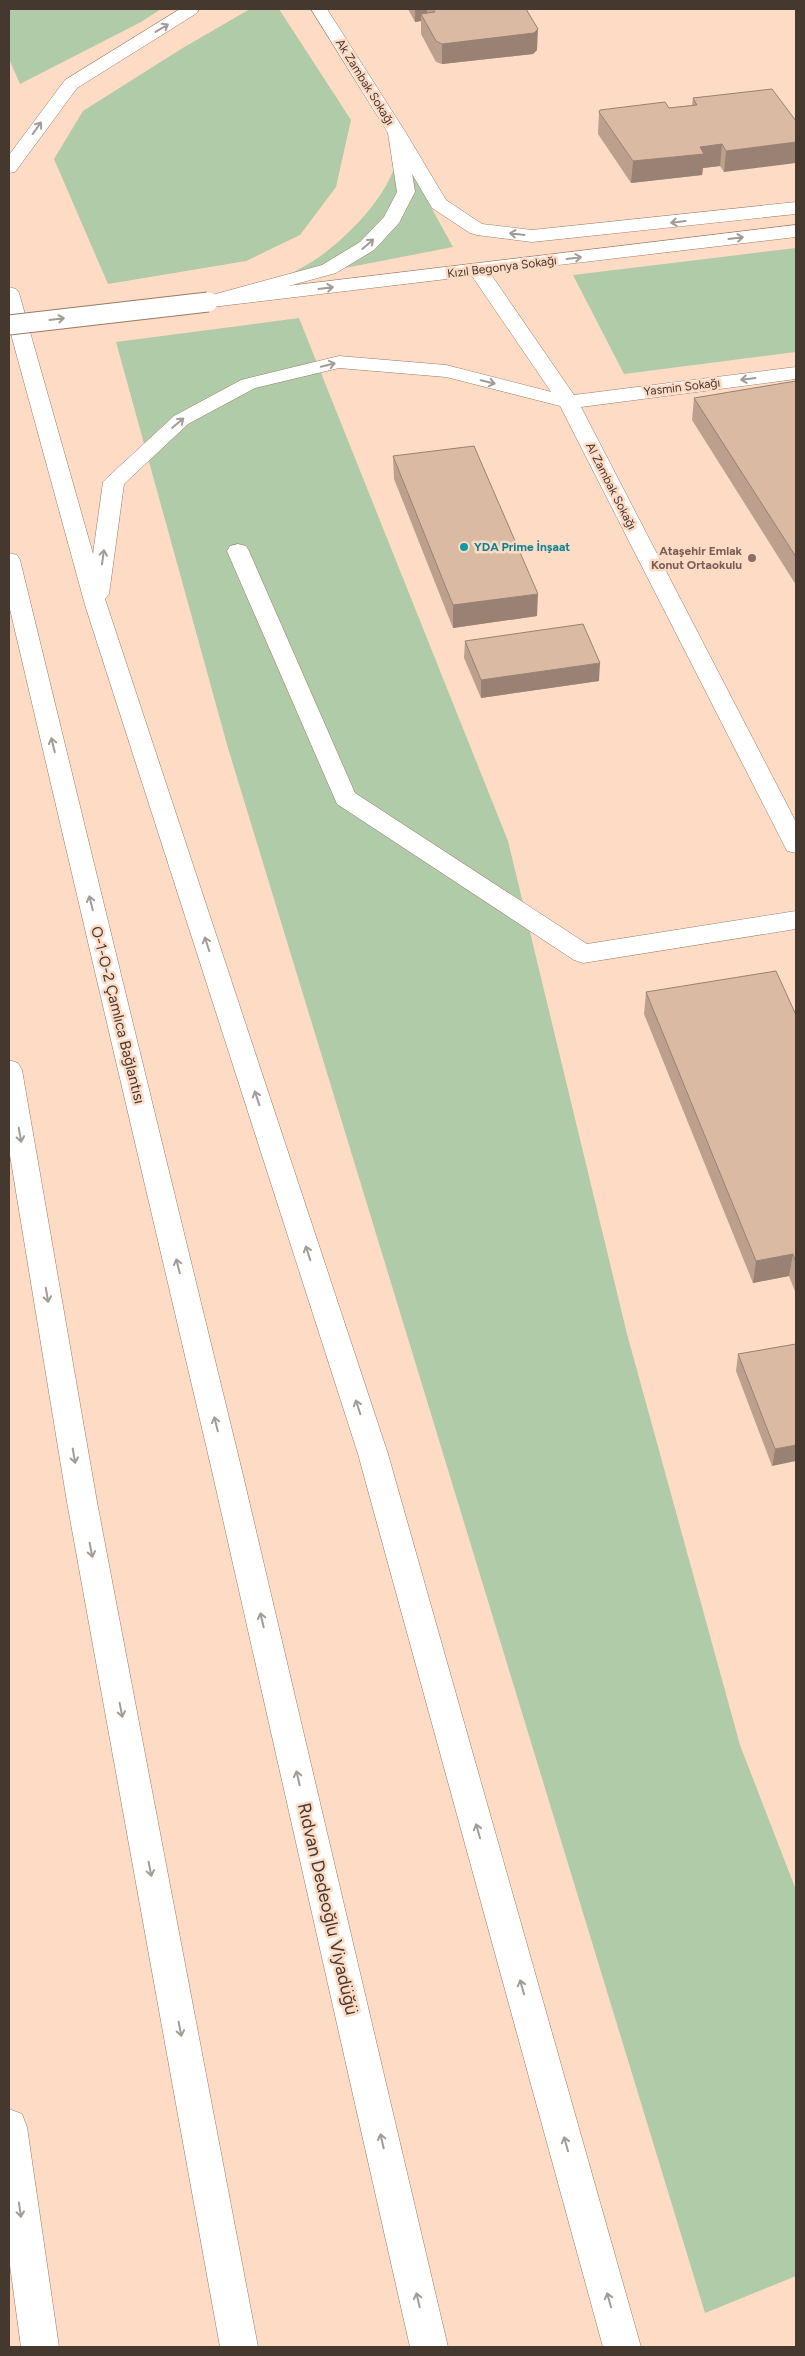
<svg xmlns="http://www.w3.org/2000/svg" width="805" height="2356" viewBox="0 0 805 2356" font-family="Figtree,sans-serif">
<rect width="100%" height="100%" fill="#fedbc5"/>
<!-- green -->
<path fill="#b0cba7" d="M9,9H161L141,22L20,84L9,59Z
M250,9H279L351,120L336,187L300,235L246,261L108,284L54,159L83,111L181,49Z
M400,151L453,247L278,281C294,271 313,263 327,251C359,226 391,190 400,151Z
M796,248V352L624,374L573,275Z
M299,318L508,841L627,1334L740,1745L796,1890V2276L705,2313L228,748L116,342Z"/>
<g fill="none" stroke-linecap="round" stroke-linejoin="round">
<defs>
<path id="minor" d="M397,128L403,129L406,133L446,200L482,224L532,230L796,202V214L532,242L477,235L470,233L432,208L388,133L391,129Z
M796,225V237L490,273L574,395L796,367V379L581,407L796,822V853L787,851L784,845L558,402L472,276L212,307L205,305L202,301L205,297L212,295Z
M238,544L246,546L249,551L355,793L587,944L796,911V929L583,963L574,960L337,804L227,551L230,546Z"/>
<path id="major" d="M311,9H327L406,133L415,192L399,223L374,250L336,273L208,308L201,306L198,302L201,298L322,265L360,242L384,217L397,192L388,133Z"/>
<path id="highway" d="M180,9H199L197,13L77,88L15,172L9,173V155L65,80Z
M9,287L16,289L19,293L93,554L103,482L107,478L174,416L241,380L339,356L446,365L575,398L578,402L575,406L568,408L446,377L339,368L255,388L188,424L124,484L109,594L105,599L388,1454L641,2347H603L358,1454L85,605L9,327Z
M9,553L17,555L20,560L242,1471L448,2347H410L212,1471L9,605Z
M9,1060L18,1063L22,1070L97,1502L258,2347H220L67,1502L9,1149Z
M9,2109L22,2114L27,2127L59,2347H21L9,2258Z"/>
</defs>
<!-- minor casing -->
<use href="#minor" stroke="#997a66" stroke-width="1"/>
<!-- major casing -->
<use href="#major" stroke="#997a66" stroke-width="1"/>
<!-- highway casing -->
<use href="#highway" stroke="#997a66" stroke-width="1"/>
<!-- minor -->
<use href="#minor" fill="#fff" fill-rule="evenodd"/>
<!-- major -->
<use href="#major" fill="#fff" fill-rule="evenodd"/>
<!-- highway -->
<use href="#highway" fill="#fff" fill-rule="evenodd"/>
<defs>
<path id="major-bridge" d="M9,325L208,302"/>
</defs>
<!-- major-bridge casing -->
<use href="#major-bridge" stroke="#997a66" stroke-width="21" stroke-linecap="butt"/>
<!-- major-bridge -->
<use href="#major-bridge" stroke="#fff" stroke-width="19"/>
</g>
<!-- wall -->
<path fill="#bca08d" d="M408,9H526L537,50L533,54L442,64L436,62L421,34V21L415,22Z
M772,89L724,172L720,166L703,168L702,175L631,183L598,134L599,112L669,108L692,105L693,98Z
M796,381V585L692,420L694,398Z
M393,456L537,616L453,628L394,479Z
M465,641L599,681L481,698L464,658Z
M646,992L796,1015V1294L789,1276L753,1283L644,1014Z
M796,1344L772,1466L736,1371L738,1354Z"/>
<!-- shaded-wall -->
<path fill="#998273" d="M415,9H427V20L421,14V21L415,22Z
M538,29L537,50L533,54L442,64V44Z
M796,142V163L724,172L726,151Z
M722,144L720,166L703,168L702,175L631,183L633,161L700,147Z
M538,594L537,616L453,628V605Z
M600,663L599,681L481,698V680Z
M793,1254L789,1276L753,1283L756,1261Z
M796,1445V1461L772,1466L775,1449Z"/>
<!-- building -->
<path fill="#dbbaa4" stroke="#998273" d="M433,9H526L538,29L534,33L442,44L436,41L421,14L435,12Z
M772,89L796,121V142L726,151L722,144L700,147L704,154L633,161L599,112L600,110L665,102L669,108L697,105L693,98Z
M796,381V557L694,398Z
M474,446L538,594L453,605L393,456Z
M583,624L600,663L481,680L465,641Z
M776,971L796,1015V1263L793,1254L756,1261L646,992Z
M796,1344V1445L775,1449L738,1354Z"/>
<!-- one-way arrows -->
<defs><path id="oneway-shaft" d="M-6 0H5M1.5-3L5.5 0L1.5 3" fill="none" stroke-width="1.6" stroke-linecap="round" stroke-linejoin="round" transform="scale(1.25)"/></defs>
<g stroke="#a29c97">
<use href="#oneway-shaft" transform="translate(162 28) rotate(-31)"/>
<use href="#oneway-shaft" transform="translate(37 128) rotate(-54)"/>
<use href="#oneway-shaft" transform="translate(678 222) rotate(173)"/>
<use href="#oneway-shaft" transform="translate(517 234) rotate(-173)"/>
<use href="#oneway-shaft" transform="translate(736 238) rotate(-7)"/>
<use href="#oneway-shaft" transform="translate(368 244) rotate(-41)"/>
<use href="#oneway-shaft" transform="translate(574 258) rotate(-7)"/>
<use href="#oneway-shaft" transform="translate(326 288) rotate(-7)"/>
<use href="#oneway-shaft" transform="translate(57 319) rotate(-7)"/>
<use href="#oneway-shaft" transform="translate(328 365) rotate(-14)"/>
<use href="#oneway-shaft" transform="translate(748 379) rotate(173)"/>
<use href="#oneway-shaft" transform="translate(488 382) rotate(14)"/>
<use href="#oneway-shaft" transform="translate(178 423) rotate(-40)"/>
<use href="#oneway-shaft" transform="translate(103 557) rotate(-82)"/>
<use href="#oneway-shaft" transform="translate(53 745) rotate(-104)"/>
<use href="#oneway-shaft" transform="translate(91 903) rotate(-104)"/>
<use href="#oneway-shaft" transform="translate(207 944) rotate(-108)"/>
<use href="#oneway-shaft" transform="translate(257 1098) rotate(-108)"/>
<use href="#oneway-shaft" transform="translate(20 1135) rotate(80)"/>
<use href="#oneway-shaft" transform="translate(308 1253) rotate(-108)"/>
<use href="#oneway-shaft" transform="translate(178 1266) rotate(-104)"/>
<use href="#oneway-shaft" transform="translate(47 1295) rotate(80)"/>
<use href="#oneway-shaft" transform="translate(358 1407) rotate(-108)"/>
<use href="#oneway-shaft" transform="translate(216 1424) rotate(-104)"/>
<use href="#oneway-shaft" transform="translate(74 1456) rotate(80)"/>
<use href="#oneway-shaft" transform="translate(91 1550) rotate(79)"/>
<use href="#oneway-shaft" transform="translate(262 1620) rotate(-103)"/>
<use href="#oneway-shaft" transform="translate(121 1710) rotate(79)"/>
<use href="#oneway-shaft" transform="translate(298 1778) rotate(-103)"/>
<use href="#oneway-shaft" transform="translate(478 1831) rotate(-106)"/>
<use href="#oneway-shaft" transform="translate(150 1869) rotate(79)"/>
<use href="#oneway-shaft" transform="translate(522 1987) rotate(-106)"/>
<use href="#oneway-shaft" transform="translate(180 2029) rotate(79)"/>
<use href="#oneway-shaft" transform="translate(382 2141) rotate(-103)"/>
<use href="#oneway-shaft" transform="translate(566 2144) rotate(-106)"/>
<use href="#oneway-shaft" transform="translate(20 2210) rotate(82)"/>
<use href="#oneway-shaft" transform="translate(418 2300) rotate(-103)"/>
<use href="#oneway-shaft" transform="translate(609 2300) rotate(-106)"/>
</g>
<!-- markers -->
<circle fill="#0f9aa8" stroke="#fedbc5" stroke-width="2" cx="464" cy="547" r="5"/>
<circle fill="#8d6e63" stroke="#fedbc5" stroke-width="2" cx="752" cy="558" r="5"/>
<g text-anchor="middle" stroke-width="5" stroke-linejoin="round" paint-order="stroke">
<!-- far-street labels -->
<g font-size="12" fill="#45382f" stroke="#fedbc5">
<text transform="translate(365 82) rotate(58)" y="4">Ak Zambak Sokağı</text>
<text transform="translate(502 267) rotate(-7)" y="4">Kızıl Begonya Sokağı</text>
<text transform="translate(682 387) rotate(-7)" y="4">Yasmin Sokağı</text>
<text transform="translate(611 486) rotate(63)" y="4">Al Zambak Sokağı</text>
</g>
<!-- far-culture labels -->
<g font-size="12" font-weight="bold" fill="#0d838f" stroke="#fedbc5" text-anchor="start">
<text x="474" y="551">YDA Prime İnşaat</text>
</g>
<!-- far-education labels -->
<g font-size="12" font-weight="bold" fill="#785e54" stroke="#fedbc5" text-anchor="end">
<text x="742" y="555">Ataşehir Emlak<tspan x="742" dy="14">Konut Ortaokulu</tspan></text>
</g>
<!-- street labels -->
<g font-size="15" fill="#45382f" stroke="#fedbc5">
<text transform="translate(118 1015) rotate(76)" y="5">O-1-O-2 Çamlıca Bağlantısı</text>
</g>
<!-- near-street labels -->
<g font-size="18" fill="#45382f" stroke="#fedbc5">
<text transform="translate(328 1909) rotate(77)" y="6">Rıdvan Dedeoğlu Viyadüğü</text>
</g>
</g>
<!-- border -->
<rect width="805" height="2356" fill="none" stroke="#45382f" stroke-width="20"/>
</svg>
